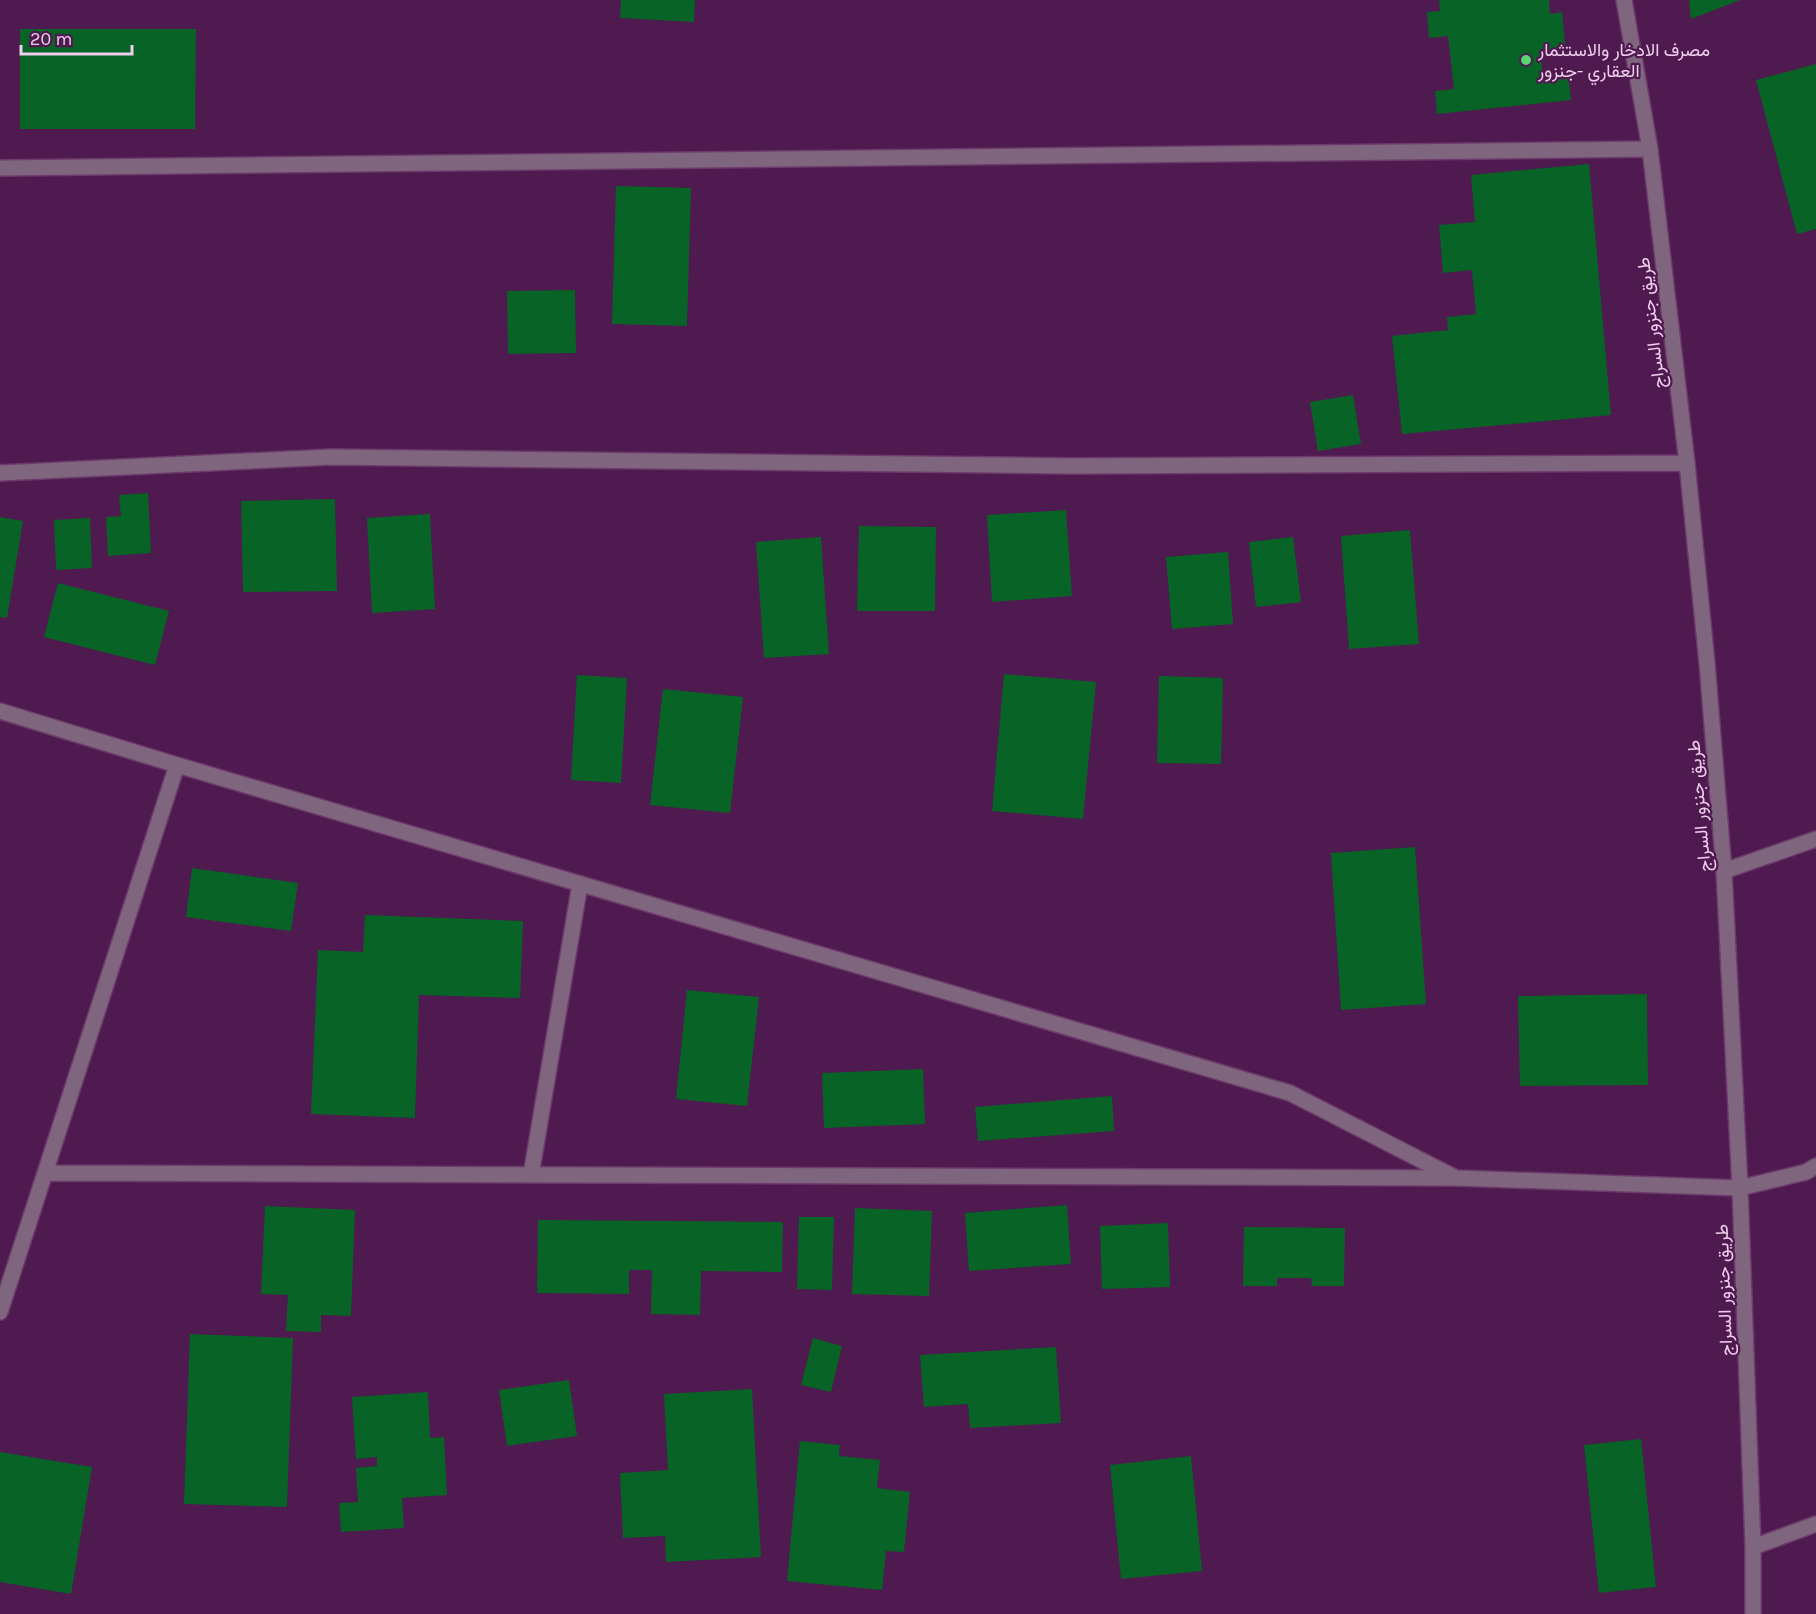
<svg xmlns="http://www.w3.org/2000/svg" width="1816" height="1614" viewBox="0 0 1816 1614" font-family="Karla,Vazirmatn,sans-serif">
<rect width="100%" height="100%" fill="#4f1a4f"/>
<!-- building -->
<path fill="#086326" d="M621,0H695L694,22L620,18Z
M1439,0H1549L1550,14L1562,12L1566,53L1541,55L1543,77L1568,74L1571,100L1437,114L1435,91L1454,89L1448,36L1429,38L1427,12L1440,11Z
M1689,0H1740L1691,19Z
M20,29H196L195,129H20Z
M1816,64V229L1797,234L1756,80Z
M1589,164L1611,415L1402,434L1392,336L1448,330L1447,317L1476,314L1472,270L1443,273L1439,225L1475,222L1471,175Z
M616,186L691,188L687,326L612,324Z
M575,290L576,353L508,354L507,291Z
M1353,395L1361,444L1318,451L1310,402Z
M148,493L151,553L108,556L106,517L121,516L119,495Z
M335,499L337,591L243,592L241,501Z
M1066,510L1072,596L992,602L987,515Z
M430,514L435,609L372,613L367,518Z
M0,517L23,521L7,618L0,617Z
M90,518L92,568L56,570L54,520Z
M859,526L936,527L935,611H857Z
M1410,530L1419,644L1349,649L1341,536Z
M821,537L829,654L764,658L756,542Z
M1293,537L1301,602L1256,607L1249,542Z
M1228,552L1233,624L1172,629L1166,557Z
M58,583L169,611L155,665L44,637Z
M1004,674L1096,682L1083,819L992,811Z
M577,675L627,678L621,783L571,780Z
M1159,676L1223,678L1221,764L1157,763Z
M663,689L743,697L730,813L650,805Z
M1415,847L1426,1004L1341,1010L1331,853Z
M192,868L298,883L291,931L186,917Z
M365,915L523,921L520,998L419,995L415,1118L311,1114L318,950L363,952Z
M687,990L759,997L747,1106L676,1099Z
M1647,994L1648,1085L1520,1086L1518,996Z
M923,1069L925,1124L824,1128L822,1073Z
M1112,1096L1114,1131L978,1141L975,1107Z
M1067,1205L1071,1264L969,1271L965,1213Z
M265,1206L355,1210L351,1316L321,1315V1332L286,1331L288,1295L261,1294Z
M855,1208L932,1211L929,1296L852,1294Z
M799,1217H834L832,1290L797,1289Z
M538,1220L783,1222L782,1272L701,1271L700,1315L651,1314L652,1270H629V1294L537,1293Z
M1168,1223L1170,1287L1102,1289L1100,1226Z
M1244,1227L1345,1228L1344,1286H1312L1311,1278H1277V1286H1243Z
M190,1334L293,1338L287,1507L184,1504Z
M813,1338L842,1346L831,1392L801,1385Z
M1056,1347L1061,1423L970,1428L968,1404L924,1407L920,1355Z
M569,1380L577,1436L507,1446L499,1390Z
M752,1389L761,1557L666,1562L665,1536L623,1538L620,1473L668,1470L664,1394Z
M428,1392L430,1438L444,1437L447,1495L402,1498L404,1528L341,1532L339,1503L358,1502L356,1468L377,1466V1457L356,1459L352,1397Z
M1641,1439L1656,1587L1599,1593L1584,1445Z
M800,1441L840,1445L839,1456L880,1460L877,1488L910,1492L904,1552L886,1551L882,1590L787,1581Z
M0,1452L92,1467L71,1594L0,1582Z
M1191,1456L1202,1571L1121,1579L1110,1465Z"/>
<g fill="none" stroke-linecap="round" stroke-linejoin="round">
<defs>
<path id="minor" d="M1624,0L1650,149L1687,463L1707,663L1724,871L1740,1188L1753,1547V1614
M0,168L1650,149
M0,473L331,457L1073,466L1687,463
M0,711L177,765L1290,1093L1454,1177
M1724,871L1816,839
M46,1173L1457,1178L1740,1188L1806,1172L1816,1166
M531,1175L580,884
M0,1312L177,765
M1753,1547L1816,1524"/>
</defs>
<!-- minor casing -->
<use href="#minor" stroke="#6c3a6b" stroke-width="18"/>
<!-- minor -->
<use href="#minor" stroke="#7f657d" stroke-width="15"/>
</g>
<!-- markers -->
<circle fill="#56d671" stroke="#4f1a4f" stroke-width="2" cx="1526" cy="60" r="6"/>
<g text-anchor="middle" stroke-width="4.5" stroke-linejoin="round" paint-order="stroke">
<!-- poi labels -->
<g font-size="18" fill="#eeceec" stroke="#4f1a4f" text-anchor="start">
<text x="1538" y="56">مصرف الادخار والاستثمار<tspan x="1538" dy="21">العقاري -جنزور</tspan></text>
</g>
<!-- street labels -->
<g font-size="18" fill="#eeceec" stroke="#4f1a4f">
<text transform="translate(1651 323) rotate(-97)" y="6">طريق جنزور السراج</text>
<text transform="translate(1699 806) rotate(-95)" y="6">طريق جنزور السراج</text>
<text transform="translate(1724 1290) rotate(-92)" y="6">طريق جنزور السراج</text>
</g>
</g>
<!-- scale -->
<path d="M21 45v9h111v-9" fill="none" stroke="#eeceec" stroke-width="3"/>
<text x="30" y="45" font-size="18" fill="#eeceec" stroke="#4f1a4f" stroke-width="4.5" paint-order="stroke">20 m</text>
</svg>
